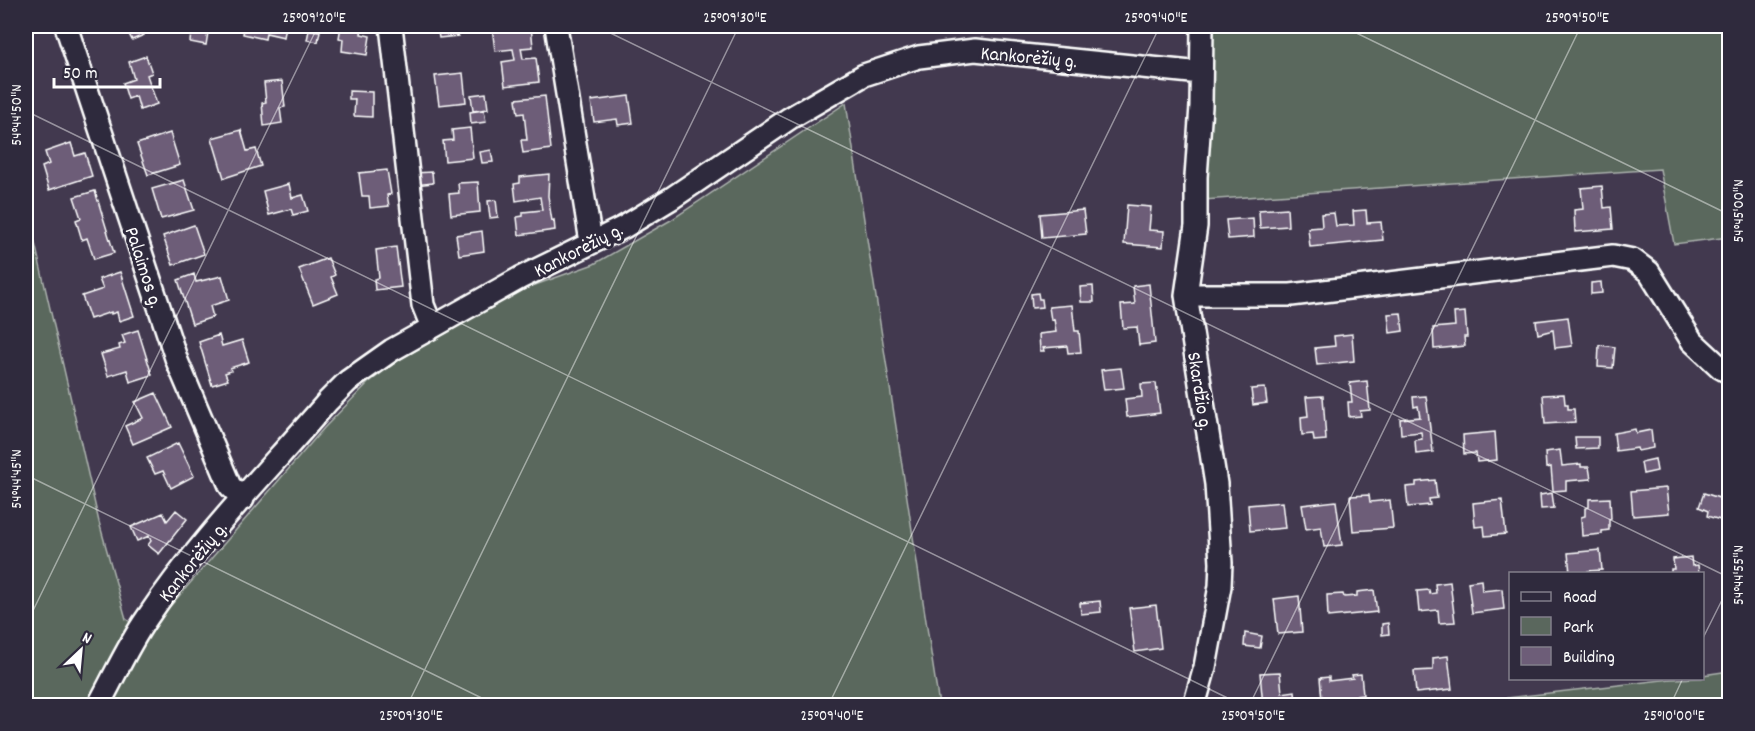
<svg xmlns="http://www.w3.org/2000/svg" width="1755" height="731" viewBox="0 0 1755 731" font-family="Dekko,sans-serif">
<rect width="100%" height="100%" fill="#42394f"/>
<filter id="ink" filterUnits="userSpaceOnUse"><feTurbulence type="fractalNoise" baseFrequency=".0167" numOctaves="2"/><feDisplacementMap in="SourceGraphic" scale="12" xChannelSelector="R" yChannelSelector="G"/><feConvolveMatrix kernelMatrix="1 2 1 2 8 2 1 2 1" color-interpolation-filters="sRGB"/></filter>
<g filter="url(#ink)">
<!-- green -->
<path fill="#5a675d" stroke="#acb3ae" stroke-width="1.5" d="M1207,26H1729V237L1674,244L1660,169L1203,200Z
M846,103L939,705H26V204L99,522L126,619L147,633L324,428L368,383L399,360L521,290L594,264L671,220Z
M1729,671V705H1446L1671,679L1702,678L1703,675Z"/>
<!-- building -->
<path fill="#6d5d78" stroke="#fff" stroke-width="1.5" d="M125,26H140L144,35L132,40Z
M187,26H209L206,45L190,42L191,33L186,32Z
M244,26H286L284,37L266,33L265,39L243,34Z
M341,26H362L361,34L370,36L367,55L342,51L343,39L339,38Z
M437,26H457L458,36L439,38Z
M506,26H531L533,47L521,48L523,59L536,58L539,82L505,86L502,62L515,60L513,49L495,51L492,27Z
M309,30L320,31L318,42L307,40Z
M146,56L152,73L147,75L157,104L140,110L136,96L128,99L123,83L134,79L129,62Z
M463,73L466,102L439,105L435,76Z
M282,81L285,107L280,108L282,123L264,126L262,103L266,102L264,83Z
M349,91L372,92V117L354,116L355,99H349Z
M486,93L488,109L473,111L471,95Z
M545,96L551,149L523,153L521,140H527L524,113L518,114L516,99Z
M629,96L633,123L618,125L617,119L594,122L591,101Z
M484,110L486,122L471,124L470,112Z
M470,128L473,158L445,161L443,141L453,140L452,130Z
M241,130L247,151L256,149L261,166L224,178L212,138Z
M170,133L180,165L148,175L137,144Z
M71,143L75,156L85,153L92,176L49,190L42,167L49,164L45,152Z
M491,150L493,162L482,163L480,152Z
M387,170L391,194L387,195L389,206L370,208L369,196H362L359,173Z
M432,172L433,183L415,185L414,173Z
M549,174L548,196L552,221L554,220L555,230L519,235L517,217L523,216V212L542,210L540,197L516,201L514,184L520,183V177Z
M184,180L194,210L161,219L152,189Z
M478,182L480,212L451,215L449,194L459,193L458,183Z
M289,184L292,198L303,195L308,211L293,215L291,209L269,215L263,191Z
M1602,186L1604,208L1611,207L1613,229L1575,232L1574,210L1583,209L1581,188Z
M95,191L114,253L94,259L87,238L82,240L76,220L81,218L74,197Z
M496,200L498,217L490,218L488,201Z
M1127,205L1151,207L1149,230L1164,231L1163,247L1124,244Z
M1287,208L1288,226L1260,228L1259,210Z
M1083,210L1086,234L1042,238L1040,214Z
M1366,210L1367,223L1381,222L1383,240L1310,247L1308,228L1322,227L1321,214L1334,213L1336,226L1354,225L1353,211Z
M1253,218L1254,237L1228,239L1226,220Z
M194,225L204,254L173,265L163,236Z
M482,231L484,251L459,255L456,235Z
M396,247L401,287L375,290L374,279L379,278L376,250Z
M328,258L335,275L331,277L338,294L313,304L299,269Z
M120,272L134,316L119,321L117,312L111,314V312L90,319L82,296L103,289L99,279Z
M194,274L196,282L222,276L229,300L210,306L213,317L192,324L178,280Z
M1601,282L1602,293L1591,294V283Z
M1149,284L1155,343L1139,345L1137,327L1123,328L1121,305L1135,304L1133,286Z
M1093,286L1094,302H1081L1080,287Z
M1038,293L1039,299H1042L1043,307L1032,308L1031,294Z
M1072,305L1075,331H1079L1081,352L1068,353L1067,346L1043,348L1044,351H1040L1039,334L1056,332L1054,319L1051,320L1049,307Z
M1465,312L1467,337H1464L1465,346L1434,349L1433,328L1455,326L1454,313Z
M1401,313L1403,331L1390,333L1388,314Z
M1568,317L1572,346L1555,348L1553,330L1538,334L1536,321Z
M138,330L152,375L130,382L127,370L108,376L101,354L120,349L119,345L125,343L122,335Z
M1352,334L1354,361L1317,365L1315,348L1335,346L1334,336Z
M219,335L222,346L242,340L249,362L230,368L231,371L225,373L228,380L212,385L199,342Z
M1599,345L1615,347L1613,368L1598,367Z
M1121,368L1124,388L1104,390L1101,370Z
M1367,381L1370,410L1360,411L1361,416L1349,417L1348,402H1352L1350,383Z
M1156,383L1160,413L1127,417L1125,399L1142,397L1141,384Z
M1265,388L1267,403L1253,405L1251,389Z
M156,393L172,427L133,444L125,426L143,418L135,402Z
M1564,394L1565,404H1568V409H1574L1575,422L1545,424L1543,395Z
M1323,396L1326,440L1314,441L1313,434L1302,435L1301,417L1308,416L1306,397Z
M1426,396L1433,452L1416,454L1415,440L1422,439L1421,432L1401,434L1400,419L1420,417L1418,406L1414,407L1413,397Z
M1635,429L1636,433L1651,430L1653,448L1638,451L1637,448L1616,451L1614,433Z
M1730,430V457L1725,456Z
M1495,432L1497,460L1477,462L1476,453L1464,454L1463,435Z
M1575,437H1598V448L1576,449Z
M178,443L194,476L171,488L163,471L155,474L147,458Z
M1560,450L1562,466L1581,464V467H1589L1591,479L1566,481V490L1553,491L1551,467L1546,468L1545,452Z
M1655,459L1657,471L1643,474L1641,462Z
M1435,480L1437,498L1429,499L1430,505L1408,507L1406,487L1416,486V482Z
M1727,485L1730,486V523L1707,516L1708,511L1699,507L1704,493L1722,499Z
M1666,488L1669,513L1633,516L1631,491Z
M1552,493L1554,508L1541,509L1540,495Z
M1369,495L1370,502L1390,500L1393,528L1353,531L1350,496Z
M1610,498L1611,519H1609V530L1602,531V534L1582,536L1581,517L1585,516V508L1589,507V499Z
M1502,500L1506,534L1485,536L1484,526L1475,527L1473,503Z
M1336,501L1342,545L1324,547L1321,527L1306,529L1302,505Z
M1282,502L1285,528L1250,531L1248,505Z
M176,510L187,519L159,554L148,545L151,541L149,536L137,541L131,527L163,513L167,521Z
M1600,550L1602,570L1588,571V574L1570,573L1568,553Z
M1691,557L1692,566L1698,565L1699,574H1671V569H1674L1673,559Z
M1481,580L1482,591L1502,589L1504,609L1472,613L1468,582Z
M1450,582L1455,622L1439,623L1438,610L1419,612L1417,591L1429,590L1430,594L1436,593L1435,584Z
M1374,590L1377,612L1328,617L1327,595L1343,594L1344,597L1357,596V592Z
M1299,596L1302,632L1278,634L1274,599Z
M1100,601L1101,612L1081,614L1080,603Z
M1156,605L1161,648L1135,652L1129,608Z
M1388,623L1389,634L1382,635V624Z
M1245,633L1262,636L1260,648L1244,646Z
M1448,656L1452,689L1416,693L1414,671L1433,670V658Z
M1280,672L1282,693L1295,691L1296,706H1263L1260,673Z
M1361,674L1363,695L1322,700L1320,678L1329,677V681L1353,678L1352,675Z"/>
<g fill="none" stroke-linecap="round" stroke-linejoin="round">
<defs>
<path id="minor" d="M66,26L177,361L230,486L243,499
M391,26L423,305L432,327
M556,26L591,242
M1186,295H1291L1613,256L1633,260L1649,272L1692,341L1721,368L1730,373
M98,706C114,677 128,645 147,618C199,540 267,472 328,401L348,381L392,350L520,278L624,227L672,198L790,118L864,75L919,57L975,50L1201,73
M1194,706L1205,667L1220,586L1221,563L1216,484L1186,295L1196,226V177L1201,106L1202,26"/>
</defs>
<!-- minor casing -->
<use href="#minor" stroke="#fff" stroke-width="26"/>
<!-- minor -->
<use href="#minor" stroke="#2f2a3d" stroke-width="21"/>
</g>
</g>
<!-- ticks -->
<path fill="none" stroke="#fff" stroke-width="1.5" stroke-opacity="0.45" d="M596,26L1730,578M1342,26L1730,215M26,111L1244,706M26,475L498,706M26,625L318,26M1702,640L1730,584M407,706L739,26M828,706L1160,26M1249,706L1581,26M1670,706L1683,678"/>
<g text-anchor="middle" stroke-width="6" stroke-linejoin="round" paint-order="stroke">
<!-- street labels -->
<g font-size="20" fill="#fff" stroke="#2f2a3d">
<text transform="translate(1029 56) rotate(5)" y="7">Kankorėžių g.</text>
<text transform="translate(578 249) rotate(-27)" y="7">Kankorėžių g.</text>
<text transform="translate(145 267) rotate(72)" y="7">Palaimos g.</text>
<text transform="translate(1201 391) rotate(81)" y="7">Skardžio g.</text>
<text transform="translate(192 561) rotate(-51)" y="7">Kankorėžių g.</text>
</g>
</g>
<!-- margin -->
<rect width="1755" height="731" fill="none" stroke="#2f2a3d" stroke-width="66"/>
<!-- legend -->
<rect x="1509" y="572" width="195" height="108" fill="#2f2a3d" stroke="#827f8b" stroke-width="1.5"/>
<rect x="1521" y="592" width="30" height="9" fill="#2f2a3d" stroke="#827f8b" stroke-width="1.5"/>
<text x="1563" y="602" font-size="18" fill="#ffffff">Road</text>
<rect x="1521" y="617" width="30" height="18" fill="#5a675d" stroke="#827f8b" stroke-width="1.5"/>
<text x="1563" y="632" font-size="18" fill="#ffffff">Park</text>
<rect x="1521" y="647" width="30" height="18" fill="#6d5d78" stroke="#827f8b" stroke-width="1.5"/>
<text x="1563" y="662" font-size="18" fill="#ffffff">Building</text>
<!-- north arrow -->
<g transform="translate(81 650) rotate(26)" stroke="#2f2a3d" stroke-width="4.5" paint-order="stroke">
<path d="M0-4.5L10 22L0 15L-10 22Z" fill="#ffffff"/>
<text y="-9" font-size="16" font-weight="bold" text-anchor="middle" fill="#ffffff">N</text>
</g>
<!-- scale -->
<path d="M54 78v9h106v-9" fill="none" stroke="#ffffff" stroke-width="3"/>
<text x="63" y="78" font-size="18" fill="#ffffff" stroke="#2f2a3d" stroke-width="4.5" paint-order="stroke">50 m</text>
<rect x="33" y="33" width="1689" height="665" fill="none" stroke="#fff" stroke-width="2"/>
<g font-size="15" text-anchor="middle" fill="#fff">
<text x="314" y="22">25°09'20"E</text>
<text x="735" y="22">25°09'30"E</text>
<text x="1156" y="22">25°09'40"E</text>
<text x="1577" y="22">25°09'50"E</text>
<text transform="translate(16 115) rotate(-90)" y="5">54°44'50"N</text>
<text transform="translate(1738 211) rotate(-90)" y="5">54°45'00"N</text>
<text transform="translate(16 479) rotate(-90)" y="5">54°44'45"N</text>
<text transform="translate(1738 575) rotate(-90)" y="5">54°44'55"N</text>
<text x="411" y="720">25°09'30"E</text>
<text x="832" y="720">25°09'40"E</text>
<text x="1253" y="720">25°09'50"E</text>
<text x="1674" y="720">25°10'00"E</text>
</g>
</svg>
